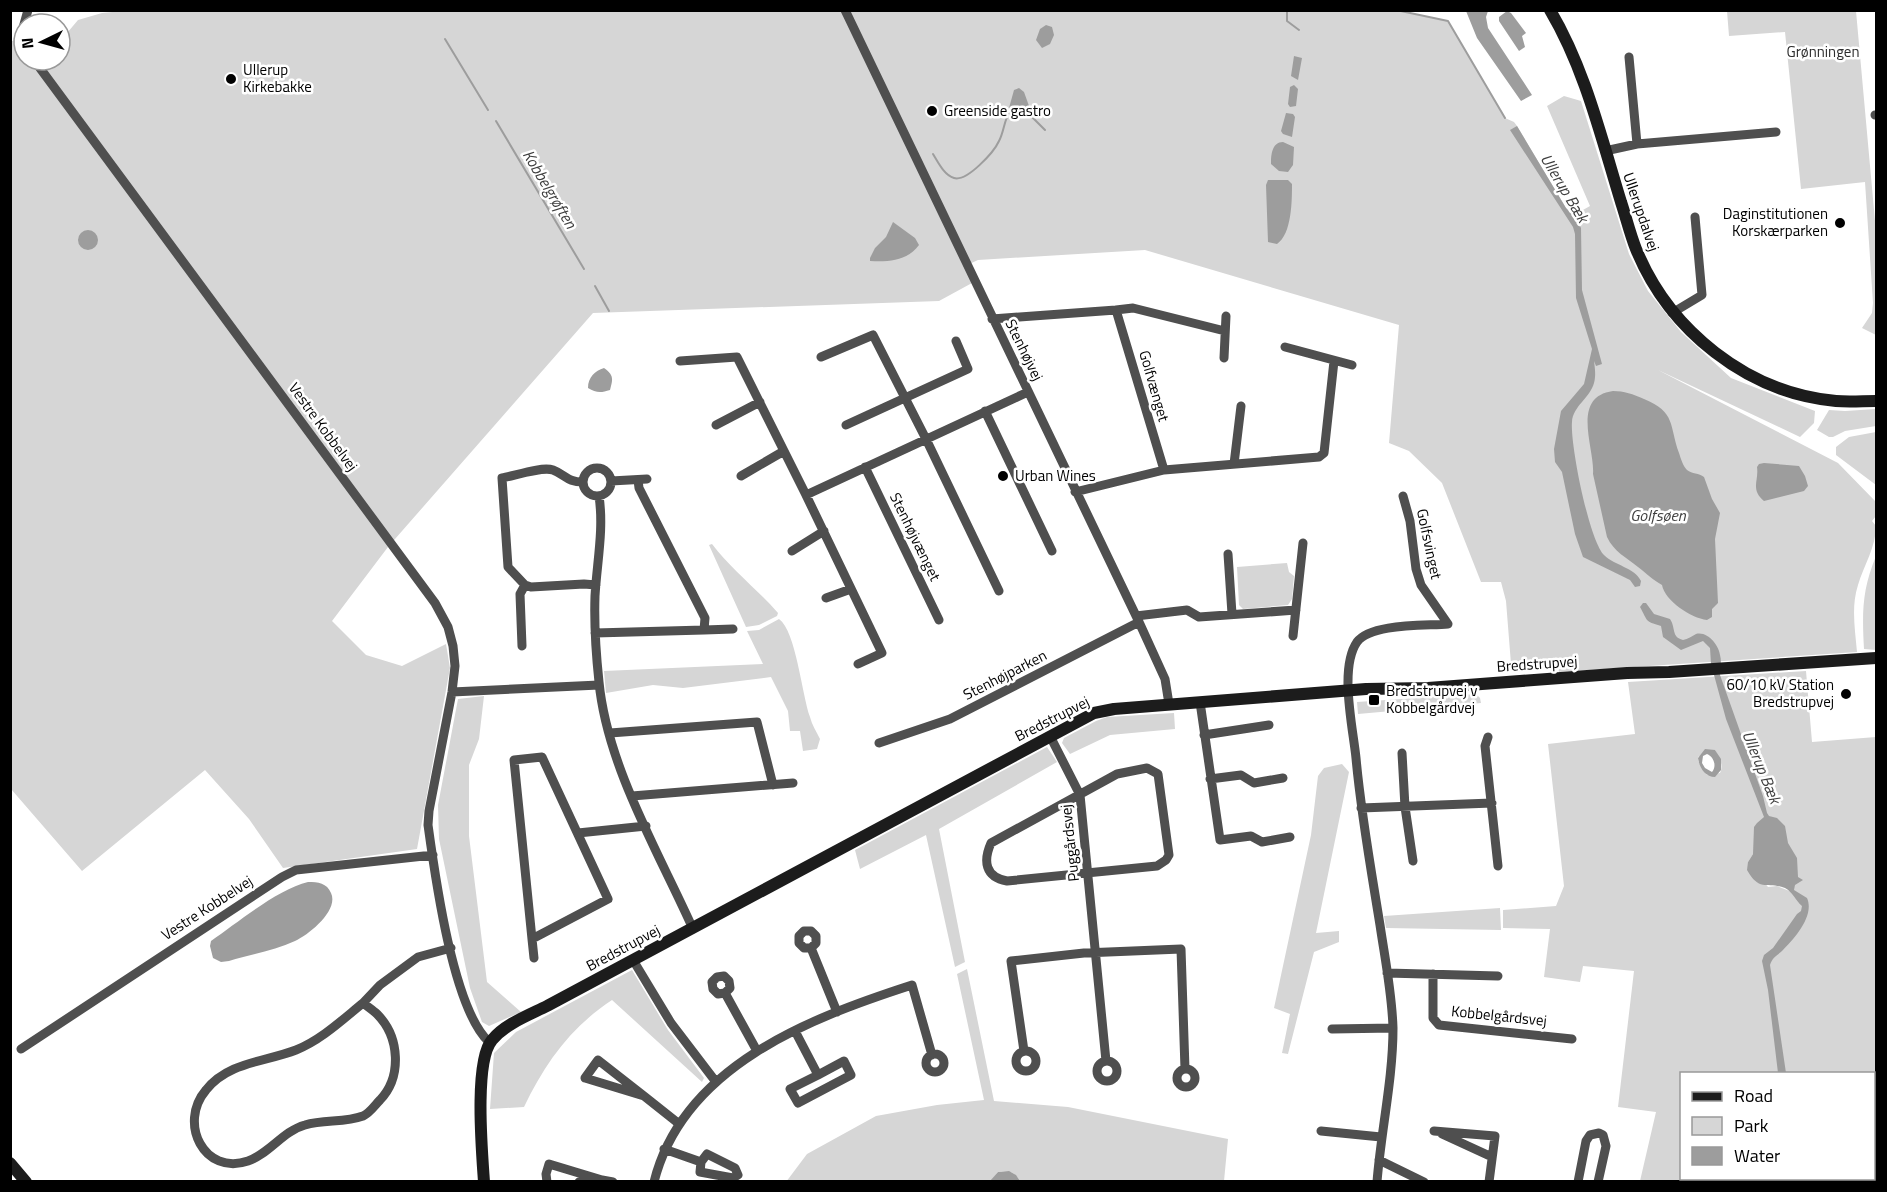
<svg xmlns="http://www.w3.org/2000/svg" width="1887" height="1192" viewBox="0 0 1887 1192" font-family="'Titillium Web',sans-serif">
<rect width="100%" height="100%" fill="#fff"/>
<!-- green -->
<path fill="#d6d6d6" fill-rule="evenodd" d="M133,10H1396L1448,21L1505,118L1514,122L1517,126L1566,208L1574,215L1590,206L1547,106L1564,96L1581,101L1629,254L1648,291L1681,332L1731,378L1815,411L1814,423L1800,437L1658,370L1838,463L1876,502V516L1872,521L1876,526C1876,547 1864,565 1858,585C1851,607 1855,629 1857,652L1559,672L1557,660L1511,664L1506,601L1501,582H1481L1442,483L1409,451L1389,443L1399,325L1145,250L978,260L965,266L972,283L939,301L593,313L388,547L332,621L366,655L402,666L446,644L450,668L417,849L283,868L249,819L205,770L82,871L11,789L10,42L24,36V60H60V39H62L78,20L102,13Z
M1727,11H1856L1876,232V335L1862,328L1872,313L1873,303L1865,182L1801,189L1785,32L1729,36Z
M1876,409V426L1845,431L1833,437H1829L1817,430L1829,410L1845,411Z
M1876,432V485L1836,455V447L1849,437Z
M712,544C731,569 757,589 778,613L777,616L759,625L746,627L709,545Z
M1876,556V650L1864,649C1862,612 1862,590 1876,556Z
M1287,563L1289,572L1294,576L1292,599L1288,605L1243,609L1239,605L1237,567Z
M779,619C796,631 802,695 810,717C812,725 816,731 820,739L817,749L803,751L800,731H790L788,711L771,677L683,688L653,685L606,693L604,671L763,664L747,631L759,630Z
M1806,671L1812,742L1876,737V1133L1874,1131V1074H1682V1178H1862L1863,1181H1640L1656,1112L1618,1107L1634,971L1583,966L1580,982L1544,977L1550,929L1503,928V910L1556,906L1564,886L1548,744L1635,734L1628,682ZM1715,750C1719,758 1724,764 1720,773L1707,775L1698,761V757ZM1781,828L1785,846L1790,853L1792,892L1777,886L1768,887L1748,862L1753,854Z
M1476,694L1480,698L1481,703L1358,714L1357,702Z
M484,696L479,739L469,765V836L487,982L521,1012L489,1026L482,1022L470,988L439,839L438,805L458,699Z
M1174,713L1175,729L1110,735L1070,754L1062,743L1064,738L1096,721L1107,717Z
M1047,747L1057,762L939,829L965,962L955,967L926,835L860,869L855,850Z
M1342,764L1349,772L1316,933L1339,931V942L1314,952L1288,1054L1282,1053L1290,1014L1274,1008L1311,835L1318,776L1324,768Z
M1500,908L1501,930L1386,928L1384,916Z
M967,969L994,1101L1068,1107L1228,1139L1224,1181H1020C1014,1171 1009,1171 998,1172L990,1182H786L807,1154L876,1116L937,1105L984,1100L957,974Z
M632,970L668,1030L704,1078L702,1082L612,1000C571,1027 545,1063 524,1107L490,1109L494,1053L516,1032Z"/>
<!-- water -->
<path fill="#9d9d9d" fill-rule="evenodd" d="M1466,11H1488L1486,17L1488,28L1532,95L1521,101L1477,38Z
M1507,11L1511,13L1526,33L1522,36L1525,47L1519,51L1499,21V17Z
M1046,25L1052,27L1054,35L1050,44L1042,48L1036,40L1040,29Z
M1294,56L1302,58L1298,80L1291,76Z
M1294,85L1298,89L1296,106L1290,107L1288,104L1290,87Z
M1019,88L1024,92L1029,106L1026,113L1016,117L1011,115L1009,108L1014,90Z
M1286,113L1293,114L1295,117L1292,137L1283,134L1281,131Z
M1517,126L1566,208L1577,220L1581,228L1582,290L1602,364L1596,366L1594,361C1595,369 1596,375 1594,383C1590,398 1573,406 1572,422C1570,444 1589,540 1604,555C1615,566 1634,567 1641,581L1640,586L1635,587L1630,580L1583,557L1575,534L1562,472L1555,462L1554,449L1561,411L1584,384L1592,349L1576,298L1575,234L1573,227L1510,130Z
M1283,142L1294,147L1293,165L1288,172L1279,171L1271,164C1271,155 1272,142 1283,142Z
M1268,180H1288L1292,184C1292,200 1292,234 1277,244L1268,242L1266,185Z
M893,222L915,238L919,245C907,261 889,262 870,261V258L875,248L886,237Z
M78 240a10 10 0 1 1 20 0a10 10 0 1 1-20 0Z
M604,368C614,375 613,379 610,390C601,393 596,393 588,388C588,377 595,371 604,368Z
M1613,391C1624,391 1633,394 1644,399C1676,412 1669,425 1679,453C1681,459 1683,466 1687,470C1692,474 1699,473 1704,477L1712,499L1720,513L1715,539L1718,603L1712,609V617L1707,620C1691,618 1665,601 1662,585C1653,580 1647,574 1638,567C1626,557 1614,552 1607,537L1593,474C1595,448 1570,397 1613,391Z
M1764,463L1799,466L1805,476L1808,486L1804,491L1764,501C1750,489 1759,481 1757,467L1759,464Z
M1643,603H1646L1654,614L1670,619C1676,628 1671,637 1683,640C1688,639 1692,636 1696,634C1708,631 1719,646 1720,655C1722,662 1720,669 1720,675L1763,796L1767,813L1769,816L1777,818L1785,826L1788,843L1797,858L1798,877L1803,880L1795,885L1794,890L1807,898C1815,916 1794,939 1782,951C1776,956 1772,958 1770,965L1786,1073H1778L1768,990L1762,961L1764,955L1773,948L1797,914L1801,911L1802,906C1796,901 1792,891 1785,888C1768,881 1760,893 1747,870L1748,862L1753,854L1754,827L1757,823L1764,817L1726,719L1711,664L1710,648L1703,641L1681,650L1663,637L1661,626C1644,621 1648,621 1640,607Z
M1705,749L1715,750L1721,759V770L1715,777C1705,777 1699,767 1698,758ZM1707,754C1714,757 1717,766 1712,772L1705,768L1702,763L1703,756Z
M308,882C318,882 327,883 331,893C339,910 310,934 295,941C275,950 250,955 229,961L221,962L213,958L210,946L211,941C237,923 278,889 308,882Z
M1009,1171L1016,1175L1020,1181H990L998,1172Z"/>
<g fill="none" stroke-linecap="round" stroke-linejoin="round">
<!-- stream -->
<path stroke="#9d9d9d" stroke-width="2" d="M1287,10V21L1299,30
M1396,10L1448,21L1505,118
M445,39L488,110
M1027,112L1045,130
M496,121L584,269
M933,154C938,162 944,175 954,178C967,182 994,152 999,141C1004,132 1004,120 1010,111
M595,286L609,311"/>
<!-- street -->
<path stroke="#4f4f4f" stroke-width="9" d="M845,10L1139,622L1165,679L1169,704
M24,41L23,28L28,10
M1629,57L1637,144
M34,60L435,603L448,627L453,646L455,666L452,692L429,811L428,825C435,876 453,1009 489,1042
M1875,115H1876
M1605,151L1637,144L1776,132
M1116,310L1133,308L1225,331
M1672,313L1702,295L1695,217
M992,319L1116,310L1164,470
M1285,347L1352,365
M821,357L873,335L926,439L999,591
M1224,358L1226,316
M680,361L737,357L806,495
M985,411L1052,551
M716,425L760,402
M846,425L968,369L956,341
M1234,464L1241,406
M865,467L939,620
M583 482a14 14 0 1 1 28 0a14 14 0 1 1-28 0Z
M741,476L784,451
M611,481L647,479
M583,482C567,482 566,475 553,470C542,466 514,476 502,478L508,567L525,585L531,587L584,584L596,585
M1075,492L1164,470L1319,457L1324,453L1334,361
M599,496C604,529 597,562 595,596C594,625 596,654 599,682C607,766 659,853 693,929
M792,551L824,531
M1228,554L1232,614
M826,598L851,589
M1136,616L1187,610L1199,617L1296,610
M704,630L733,629
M595,633L704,630L705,618L639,488L638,480
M1293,636L1303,543
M522,646L520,594L525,585
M858,664L882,653L806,495L1028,392
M452,692L599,685
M1200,702L1220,840L1251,836L1262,842L1290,837
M610,733L757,722L773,785
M1204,735L1269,725
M1050,736L1080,795L1106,1061
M1488,737L1485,746L1498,866
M879,743L950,719L1139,622
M1402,753L1405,807L1413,861
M1147,768L1158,774L1169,855L1166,860L1157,866L1007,881C985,877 983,861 991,843L1117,774Z
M1210,779L1241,775L1254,783L1283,778
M632,796L793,783
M1361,808L1492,803
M578,833L646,826
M532,939L608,899L542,757L514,760L532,939L534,958
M811,948L816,943V936L811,931H804L799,936V943L804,948H811L837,1012
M633,960L671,1023L716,1082
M1387,973L1498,976
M1433,974V1018L1439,1025L1572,1039
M725,993L730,988L729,981L724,976L717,977L712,982L713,989L718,994L725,993L757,1051
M363,1003C342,1020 321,1040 296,1050C265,1062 228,1062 206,1090C178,1123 204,1176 248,1161C269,1154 283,1131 305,1125C324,1119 344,1123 363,1116C370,1113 375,1105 380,1100C402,1077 400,1037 377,1014C373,1010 368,1007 363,1003L380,985L418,957L451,948
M1332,1029L1393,1028
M795,1031L818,1075L844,1061L851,1075L798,1103L790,1089L818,1075
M21,1049L282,877L296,870L433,855
M1024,1051L1011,961L1084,953L1181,949L1185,1069
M1016 1061a10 10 0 1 1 20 0a10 10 0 1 1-20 0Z
M926 1063a9 9 0 1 1 18 0a9 9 0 1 1-18 0Z
M1097 1071a10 10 0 1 1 20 0a10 10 0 1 1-20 0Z
M1177 1078a9 9 0 1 1 18 0a9 9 0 1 1-18 0Z
M644,1096L598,1060L585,1078L644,1096L678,1123
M1321,1131L1381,1137
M1434,1131L1495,1136L1489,1182
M1442,1134L1492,1157
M664,1149L701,1162L700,1172L733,1178L738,1175L735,1168L707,1154L701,1162
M1379,1160L1424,1182
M547,1182L546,1174L549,1164L602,1180L613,1182
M579,1182L596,1180
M654,1182C683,1066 810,1018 912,985L932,1055
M1377,1182C1381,1131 1393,1079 1393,1028C1392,993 1385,959 1380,925C1371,869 1361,814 1356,758C1353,728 1339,668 1357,642C1371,623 1425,626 1448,624L1421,585L1416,569L1410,521L1403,496
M1578,1182L1586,1141L1590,1135L1599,1133L1603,1135L1606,1146L1598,1182"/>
<!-- secondary -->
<path stroke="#1c1c1c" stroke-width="12" d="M1550,10C1585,69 1601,137 1621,202C1626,217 1630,234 1636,249C1669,330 1747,393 1836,401C1849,402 1863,401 1876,401
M10,1163L26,1182
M484,1182C482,1152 474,1061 492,1040C505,1024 529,1015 547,1006L1094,713L1114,709L1366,689L1428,688L1627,673L1669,672L1876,658"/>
</g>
<!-- markers -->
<g fill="#000" stroke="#fff" stroke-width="2">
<circle cx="231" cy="79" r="6"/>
<circle cx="932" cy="111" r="6"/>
<circle cx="1840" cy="223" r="6"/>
<circle cx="1003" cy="476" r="6"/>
<circle cx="1846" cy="694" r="6"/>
<rect x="1368" y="694" width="12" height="12" rx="3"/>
</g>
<g text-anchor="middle" stroke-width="5" stroke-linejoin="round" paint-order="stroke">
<!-- park labels -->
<g font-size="15" fill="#2d2d2d" stroke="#fff">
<text x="1823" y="57">Grønningen</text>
</g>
<!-- poi labels -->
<g font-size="15" fill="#000" stroke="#fff" text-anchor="start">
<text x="243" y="75">Ullerup<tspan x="243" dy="17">Kirkebakke</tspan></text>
<text x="944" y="116">Greenside gastro</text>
<text x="1828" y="219" text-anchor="end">Daginstitutionen<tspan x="1828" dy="17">Korskærparken</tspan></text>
<text x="1015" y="481">Urban Wines</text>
<text x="1834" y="690" text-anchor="end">60/10 kV Station<tspan x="1834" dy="17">Bredstrupvej</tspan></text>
<text x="1386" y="696">Bredstrupvej v<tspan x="1386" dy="17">Kobbelgårdvej</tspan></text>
</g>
<!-- street labels -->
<g font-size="15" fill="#000" stroke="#fff">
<text transform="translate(1641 212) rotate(71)" y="5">Ullerupdalvej</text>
<text transform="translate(1024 350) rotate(64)" y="5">Stenhøjvej</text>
<text transform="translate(1154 386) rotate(74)" y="5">Golfvænget</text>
<text transform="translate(323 427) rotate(54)" y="5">Vestre Kobbelvej</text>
<text transform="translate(915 537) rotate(64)" y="5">Stenhøjvænget</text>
<text transform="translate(1429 544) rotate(78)" y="5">Golfsvinget</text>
<text transform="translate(1537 664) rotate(-4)" y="5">Bredstrupvej</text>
<text transform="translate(1005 675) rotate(-27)" y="5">Stenhøjparken</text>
<text transform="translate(1052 719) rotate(-27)" y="5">Bredstrupvej</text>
<text transform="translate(1070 843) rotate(-96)" y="5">Puggårdsvej</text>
<text transform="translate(207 908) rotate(-33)" y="5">Vestre Kobbelvej</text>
<text transform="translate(623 948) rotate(-28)" y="5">Bredstrupvej</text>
<text transform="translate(1499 1016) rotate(6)" y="5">Kobbelgårdsvej</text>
</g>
<!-- water labels -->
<g font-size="16" font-style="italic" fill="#3e3e3e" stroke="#fff">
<text transform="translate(1565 188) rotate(59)" y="6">Ullerup Bæk</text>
<text transform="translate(550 189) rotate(59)" y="6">Kobbelgrøften</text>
<text x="1658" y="521">Golfsøen</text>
<text transform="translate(1762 767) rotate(68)" y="6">Ullerup Bæk</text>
</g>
</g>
<!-- border -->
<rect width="1887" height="1192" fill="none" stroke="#000000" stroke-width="24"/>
<!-- legend -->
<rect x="1680" y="1072" width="195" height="108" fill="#ffffff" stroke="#999999" stroke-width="1.5"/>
<rect x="1692" y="1092" width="30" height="9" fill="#1c1c1c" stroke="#999999" stroke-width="1.5"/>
<text x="1734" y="1102" font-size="18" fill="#000000">Road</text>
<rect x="1692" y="1117" width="30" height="18" fill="#d6d6d6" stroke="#999999" stroke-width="1.5"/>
<text x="1734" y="1132" font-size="18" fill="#000000">Park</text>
<rect x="1692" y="1147" width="30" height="18" fill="#9d9d9d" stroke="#999999" stroke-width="1.5"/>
<text x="1734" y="1162" font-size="18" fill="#000000">Water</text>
<!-- north arrow -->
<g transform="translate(42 42) rotate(265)"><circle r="28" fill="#ffffff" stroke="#999999" stroke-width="1.5"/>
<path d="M0-4.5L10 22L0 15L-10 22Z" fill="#000000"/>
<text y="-9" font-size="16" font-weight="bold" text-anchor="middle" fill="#000000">N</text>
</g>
</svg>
